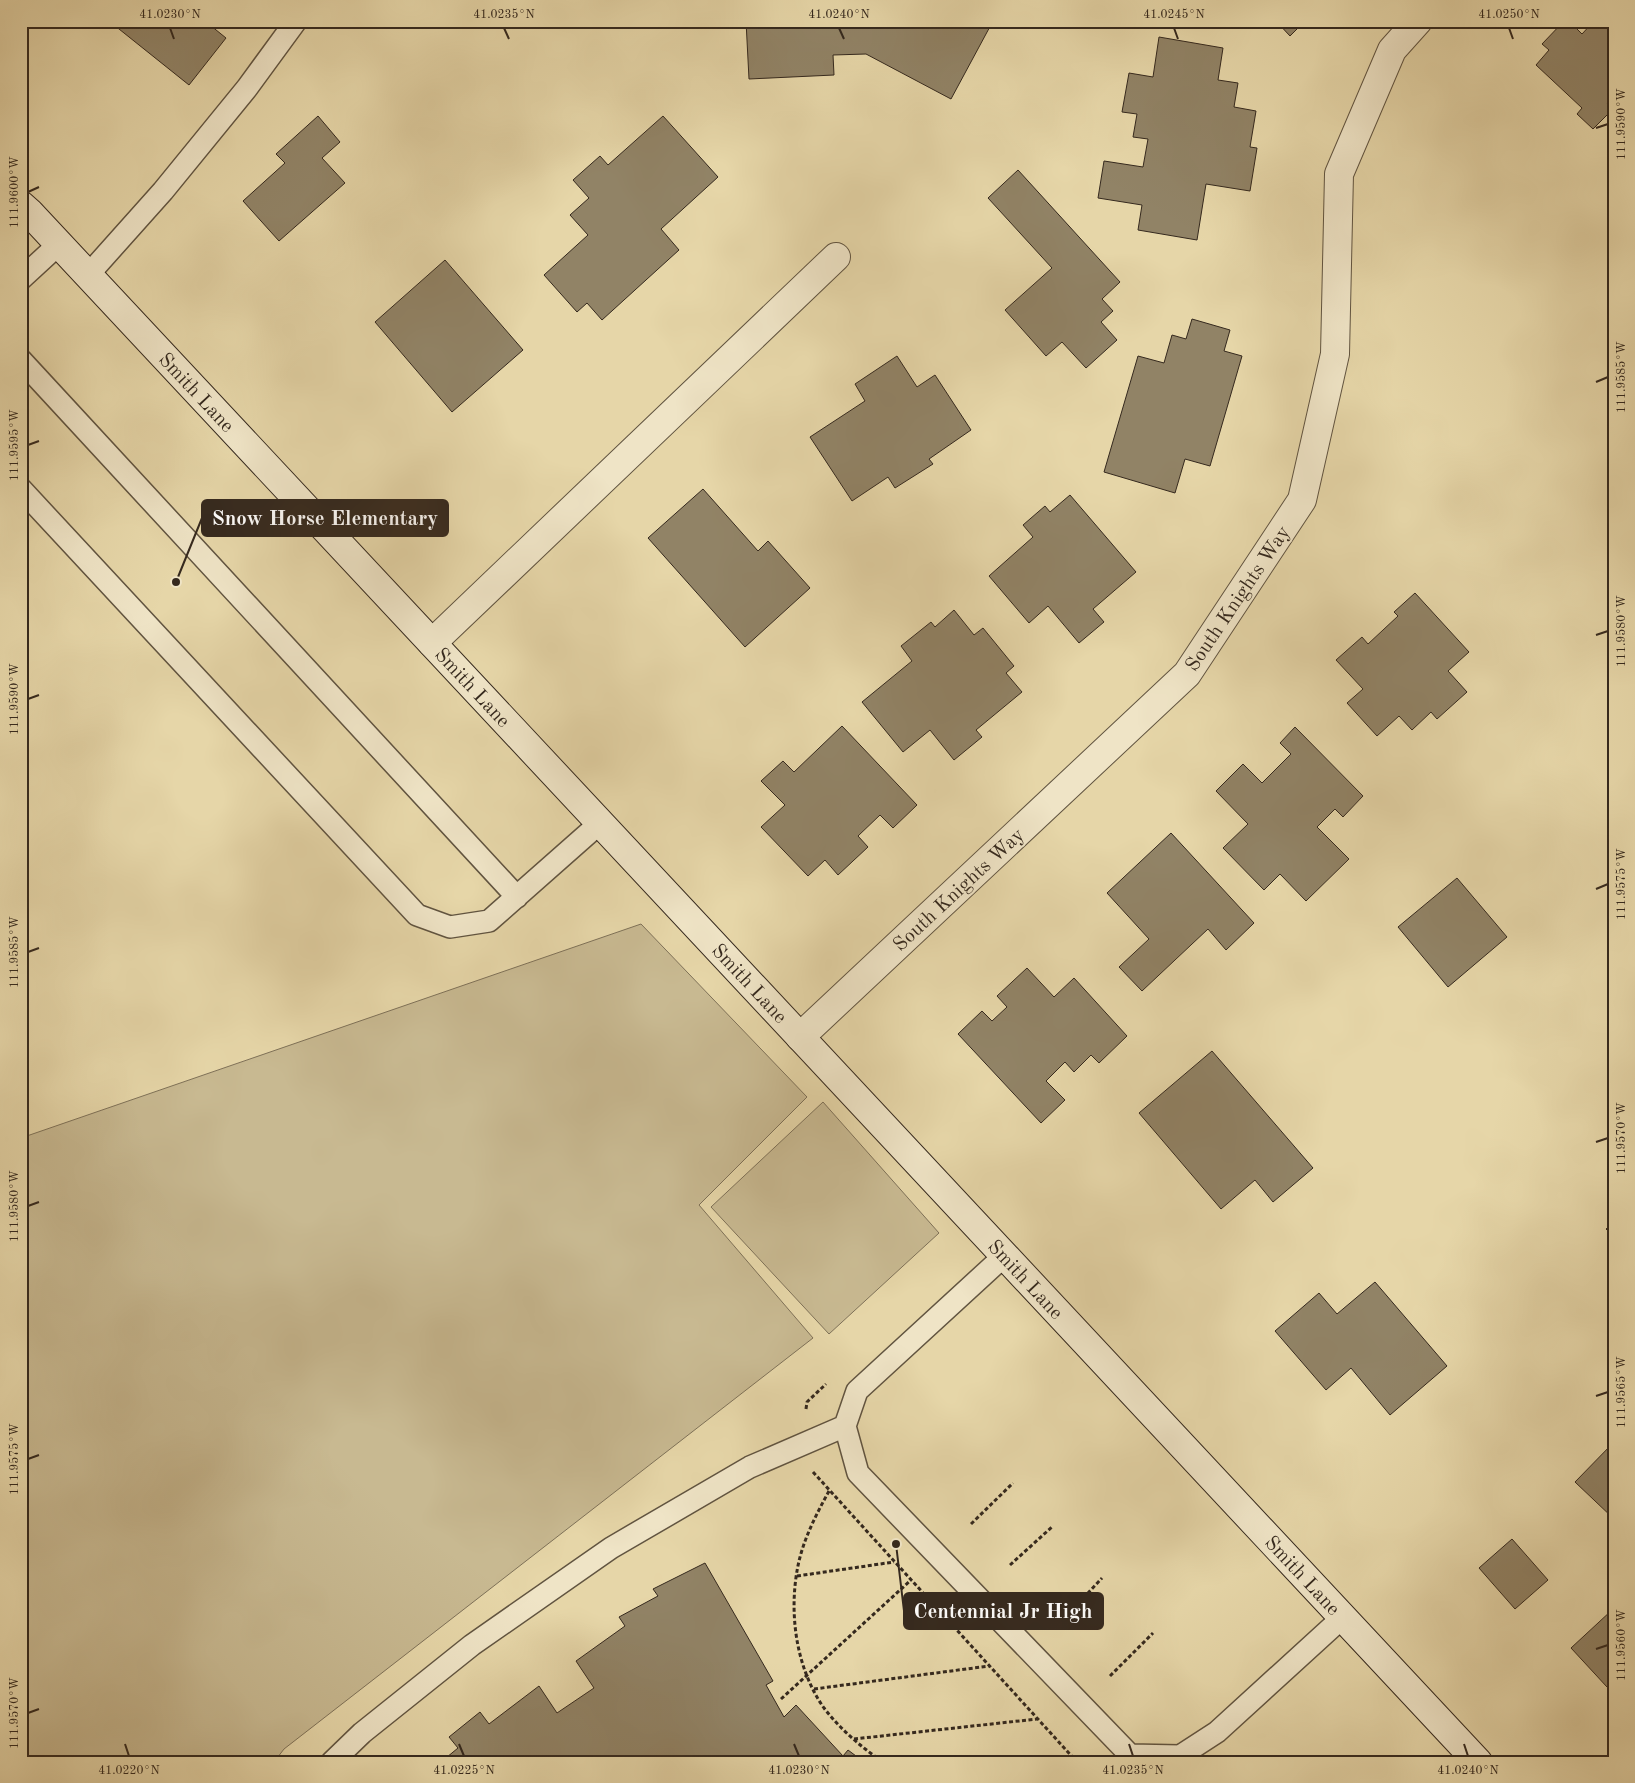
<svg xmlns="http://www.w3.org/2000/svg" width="1635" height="1783" viewBox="0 0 1635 1783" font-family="'Old Standard TT',serif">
<rect width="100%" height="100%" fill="#e6d6a8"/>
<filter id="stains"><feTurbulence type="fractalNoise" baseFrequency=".004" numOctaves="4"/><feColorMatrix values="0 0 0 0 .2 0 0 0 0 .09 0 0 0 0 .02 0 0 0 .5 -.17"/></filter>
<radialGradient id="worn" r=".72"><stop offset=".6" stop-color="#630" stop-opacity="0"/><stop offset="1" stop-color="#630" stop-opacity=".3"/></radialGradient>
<!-- green -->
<path fill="#c8b991" stroke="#7e7158" d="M641,924L807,1097L699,1205L813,1338L284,1749L274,1762H21V1138Z
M823,1102L939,1233L829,1334L711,1207Z"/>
<!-- building -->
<path fill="#918366" stroke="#35291e" d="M109,21H205L226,38L189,85Z
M746,21H993L951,99L866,54L833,55L834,75L749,79Z
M1276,21H1305L1290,36Z
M1564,21H1569L1582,34L1594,21H1614V96L1607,104L1613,109L1593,129L1577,114L1582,108L1536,65L1549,50L1542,44Z
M1159,37L1223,48L1218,80L1238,83L1234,107L1256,111L1250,147L1257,148L1250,191L1206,184L1197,240L1138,230L1142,205L1098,198L1104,161L1143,167L1148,139L1133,137L1137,114L1122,112L1129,73L1153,77Z
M318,116L340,142L322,158L345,183L279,241L243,201L285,163L276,154Z
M663,116L718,177L661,229L679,250L602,320L587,303L577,312L544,275L588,235L570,215L589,198L573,180L600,156L608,165Z
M1018,170L1120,282L1102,299L1113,311L1101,322L1117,340L1086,368L1062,342L1046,356L1005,310L1052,268L988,198Z
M445,260L523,350L452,412L375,322Z
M1192,319L1230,330L1224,351L1242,356L1210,466L1185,459L1175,493L1104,472L1138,356L1164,363L1172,335L1186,339Z
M897,356L917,387L935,375L971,430L929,459L933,464L895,488L888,477L852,501L810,437L865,401L855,384Z
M703,489L758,551L768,541L810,588L745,647L648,538Z
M1070,495L1136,572L1093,609L1104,622L1079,643L1048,606L1029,623L989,576L1033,537L1023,525L1045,506L1050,512Z
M1415,593L1469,652L1448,671L1467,692L1437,719L1431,712L1412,730L1399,716L1377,736L1347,703L1363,689L1336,660L1362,637L1368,644L1398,616L1394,612Z
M954,610L974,635L983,628L1014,666L1006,673L1022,692L976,730L982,737L954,760L930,730L903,752L862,702L912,661L901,646L931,622L935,627Z
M842,726L917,805L893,828L880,815L858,836L868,847L838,875L825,860L808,876L761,827L785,805L761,781L783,761L794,772Z
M1295,727L1363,796L1343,817L1335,809L1317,827L1349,859L1306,901L1280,874L1264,890L1223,848L1248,824L1216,791L1243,764L1262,783L1291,754L1280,743Z
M1171,833L1254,923L1226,950L1208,929L1142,991L1119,967L1149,939L1107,893Z
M1457,878L1507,937L1448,987L1398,927Z
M1027,968L1054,997L1074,978L1127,1036L1099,1063L1091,1055L1074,1072L1065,1062L1046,1081L1065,1100L1041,1123L958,1034L982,1011L992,1021L1007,1007L997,996Z
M1212,1051L1313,1168L1273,1202L1255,1180L1221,1209L1139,1113Z
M1614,1222V1237L1606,1229Z
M1375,1282L1447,1366L1390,1415L1351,1368L1326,1390L1275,1331L1319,1293L1337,1314Z
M1614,1442V1519L1575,1482Z
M1512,1539L1548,1580L1515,1609L1479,1568Z
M705,1563L773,1681L766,1685L784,1717L796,1705L843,1756L848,1750L864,1762H441L458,1748L449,1737L480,1712L489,1724L539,1686L557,1713L594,1688L576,1661L625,1626L619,1617L658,1596L653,1589Z
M1612,1610L1614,1612V1681L1607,1687L1571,1648Z"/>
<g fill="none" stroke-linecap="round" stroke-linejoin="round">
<defs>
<path id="lane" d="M88,275L163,191L247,88L296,21
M21,279L59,244
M21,360L517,897
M21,489L417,915L450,927L489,921L600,823
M1004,1256L857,1391L845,1426L858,1473L1130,1755L1180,1756L1217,1732L1343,1617
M332,1762L362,1733L472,1645L611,1548L750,1467L845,1426"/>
<path id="street" d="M432,643L836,257
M800,1037L1187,674L1302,500L1335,354L1339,174L1392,50L1418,21"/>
<path id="secondary" d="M21,205L30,213L1478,1762"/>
</defs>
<!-- lane casing -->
<use href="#lane" stroke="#615440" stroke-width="24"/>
<!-- street casing -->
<use href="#street" stroke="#615440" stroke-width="30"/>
<!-- secondary casing -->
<use href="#secondary" stroke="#35291e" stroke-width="30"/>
<!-- path -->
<path stroke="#35291e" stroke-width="3" stroke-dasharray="4 2.5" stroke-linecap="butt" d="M806,1409L807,1402L826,1384
M813,1472L1077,1762
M829,1491C817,1513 805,1536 799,1561C788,1609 795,1667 824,1708C840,1729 861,1747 883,1762
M971,1524L1013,1483
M1010,1565L1053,1526
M797,1576L894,1562
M1061,1622L1102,1578
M1110,1676L1153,1633
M814,1689L989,1666
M781,1699L911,1580
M854,1739L1037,1719"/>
<!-- lane -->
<use href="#lane" stroke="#efe4c6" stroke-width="21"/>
<!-- street -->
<use href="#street" stroke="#efe4c6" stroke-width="28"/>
<!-- secondary -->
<use href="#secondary" stroke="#efe4c6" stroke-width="28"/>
</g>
<!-- ticks -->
<path fill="none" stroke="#35291e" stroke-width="2" d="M170,28L174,39M504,28L509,39M839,28L844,39M1174,28L1178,39M1509,28L1513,39M1596,128L1608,124M28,192L39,187M1596,382L1608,377M28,445L39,441M1596,635L1608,631M28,699L39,695M1596,889L1608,884M28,952L39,948M1596,1142L1608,1138M28,1206L39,1202M1596,1396L1608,1392M28,1459L39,1455M1596,1649L1608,1645M28,1713L39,1709M125,1744L129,1756M459,1744L464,1756M794,1744L799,1756M1129,1744L1133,1756M1464,1744L1468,1756"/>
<g text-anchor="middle" stroke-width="4" stroke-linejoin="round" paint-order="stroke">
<!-- street labels -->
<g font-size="20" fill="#35291e" stroke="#efe4c6">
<text transform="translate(197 392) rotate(47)" y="7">Smith Lane</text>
<text transform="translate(1237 598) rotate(-56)" y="7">South Knights Way</text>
<text transform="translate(473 687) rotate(47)" y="7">Smith Lane</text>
<text transform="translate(958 889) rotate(-43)" y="7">South Knights Way</text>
<text transform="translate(750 983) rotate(47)" y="7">Smith Lane</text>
<text transform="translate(1026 1279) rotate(47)" y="7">Smith Lane</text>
<text transform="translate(1303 1575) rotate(47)" y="7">Smith Lane</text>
</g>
</g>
<!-- callouts -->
<path fill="none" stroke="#35291e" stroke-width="2" d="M176 582L202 518M896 1544L904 1611"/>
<g fill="#35291e" stroke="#efe4c6" stroke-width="2">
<circle cx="176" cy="582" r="5"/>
<circle cx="896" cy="1544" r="5"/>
</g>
<g fill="#35291e" stroke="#35291e" stroke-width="2">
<rect x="202" y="500" width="246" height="36" rx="5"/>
<rect x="904" y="1593" width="199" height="36" rx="5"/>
</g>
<g font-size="21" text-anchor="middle" font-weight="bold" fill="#fff">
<text x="325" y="525">Snow Horse Elementary</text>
<text x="1003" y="1618">Centennial Jr High</text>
</g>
<!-- margin -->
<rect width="1635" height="1783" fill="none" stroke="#e6d6a8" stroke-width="55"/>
<rect x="28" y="28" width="1580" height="1728" fill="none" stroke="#35291e" stroke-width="2"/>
<g font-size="12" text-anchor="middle" fill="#35291e">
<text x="170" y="18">41.0230°N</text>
<text x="504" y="18">41.0235°N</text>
<text x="839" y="18">41.0240°N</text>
<text x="1174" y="18">41.0245°N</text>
<text x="1509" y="18">41.0250°N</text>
<text transform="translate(1621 124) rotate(-90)" y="4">111.9590°W</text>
<text transform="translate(14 192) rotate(-90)" y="4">111.9600°W</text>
<text transform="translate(1621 377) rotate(-90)" y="4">111.9585°W</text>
<text transform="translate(14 445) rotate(-90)" y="4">111.9595°W</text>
<text transform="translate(1621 631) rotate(-90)" y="4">111.9580°W</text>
<text transform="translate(14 699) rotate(-90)" y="4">111.9590°W</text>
<text transform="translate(1621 884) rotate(-90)" y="4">111.9575°W</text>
<text transform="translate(14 952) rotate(-90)" y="4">111.9585°W</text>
<text transform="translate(1621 1138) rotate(-90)" y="4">111.9570°W</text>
<text transform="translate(14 1206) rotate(-90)" y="4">111.9580°W</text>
<text transform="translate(1621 1392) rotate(-90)" y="4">111.9565°W</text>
<text transform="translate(14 1459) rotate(-90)" y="4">111.9575°W</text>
<text transform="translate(1621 1645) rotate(-90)" y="4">111.9560°W</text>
<text transform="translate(14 1713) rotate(-90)" y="4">111.9570°W</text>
<text x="129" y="1774">41.0220°N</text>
<text x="464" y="1774">41.0225°N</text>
<text x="799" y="1774">41.0230°N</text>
<text x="1133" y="1774">41.0235°N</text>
<text x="1468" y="1774">41.0240°N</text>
</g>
<rect width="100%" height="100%" filter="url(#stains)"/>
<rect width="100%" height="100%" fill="url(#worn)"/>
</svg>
